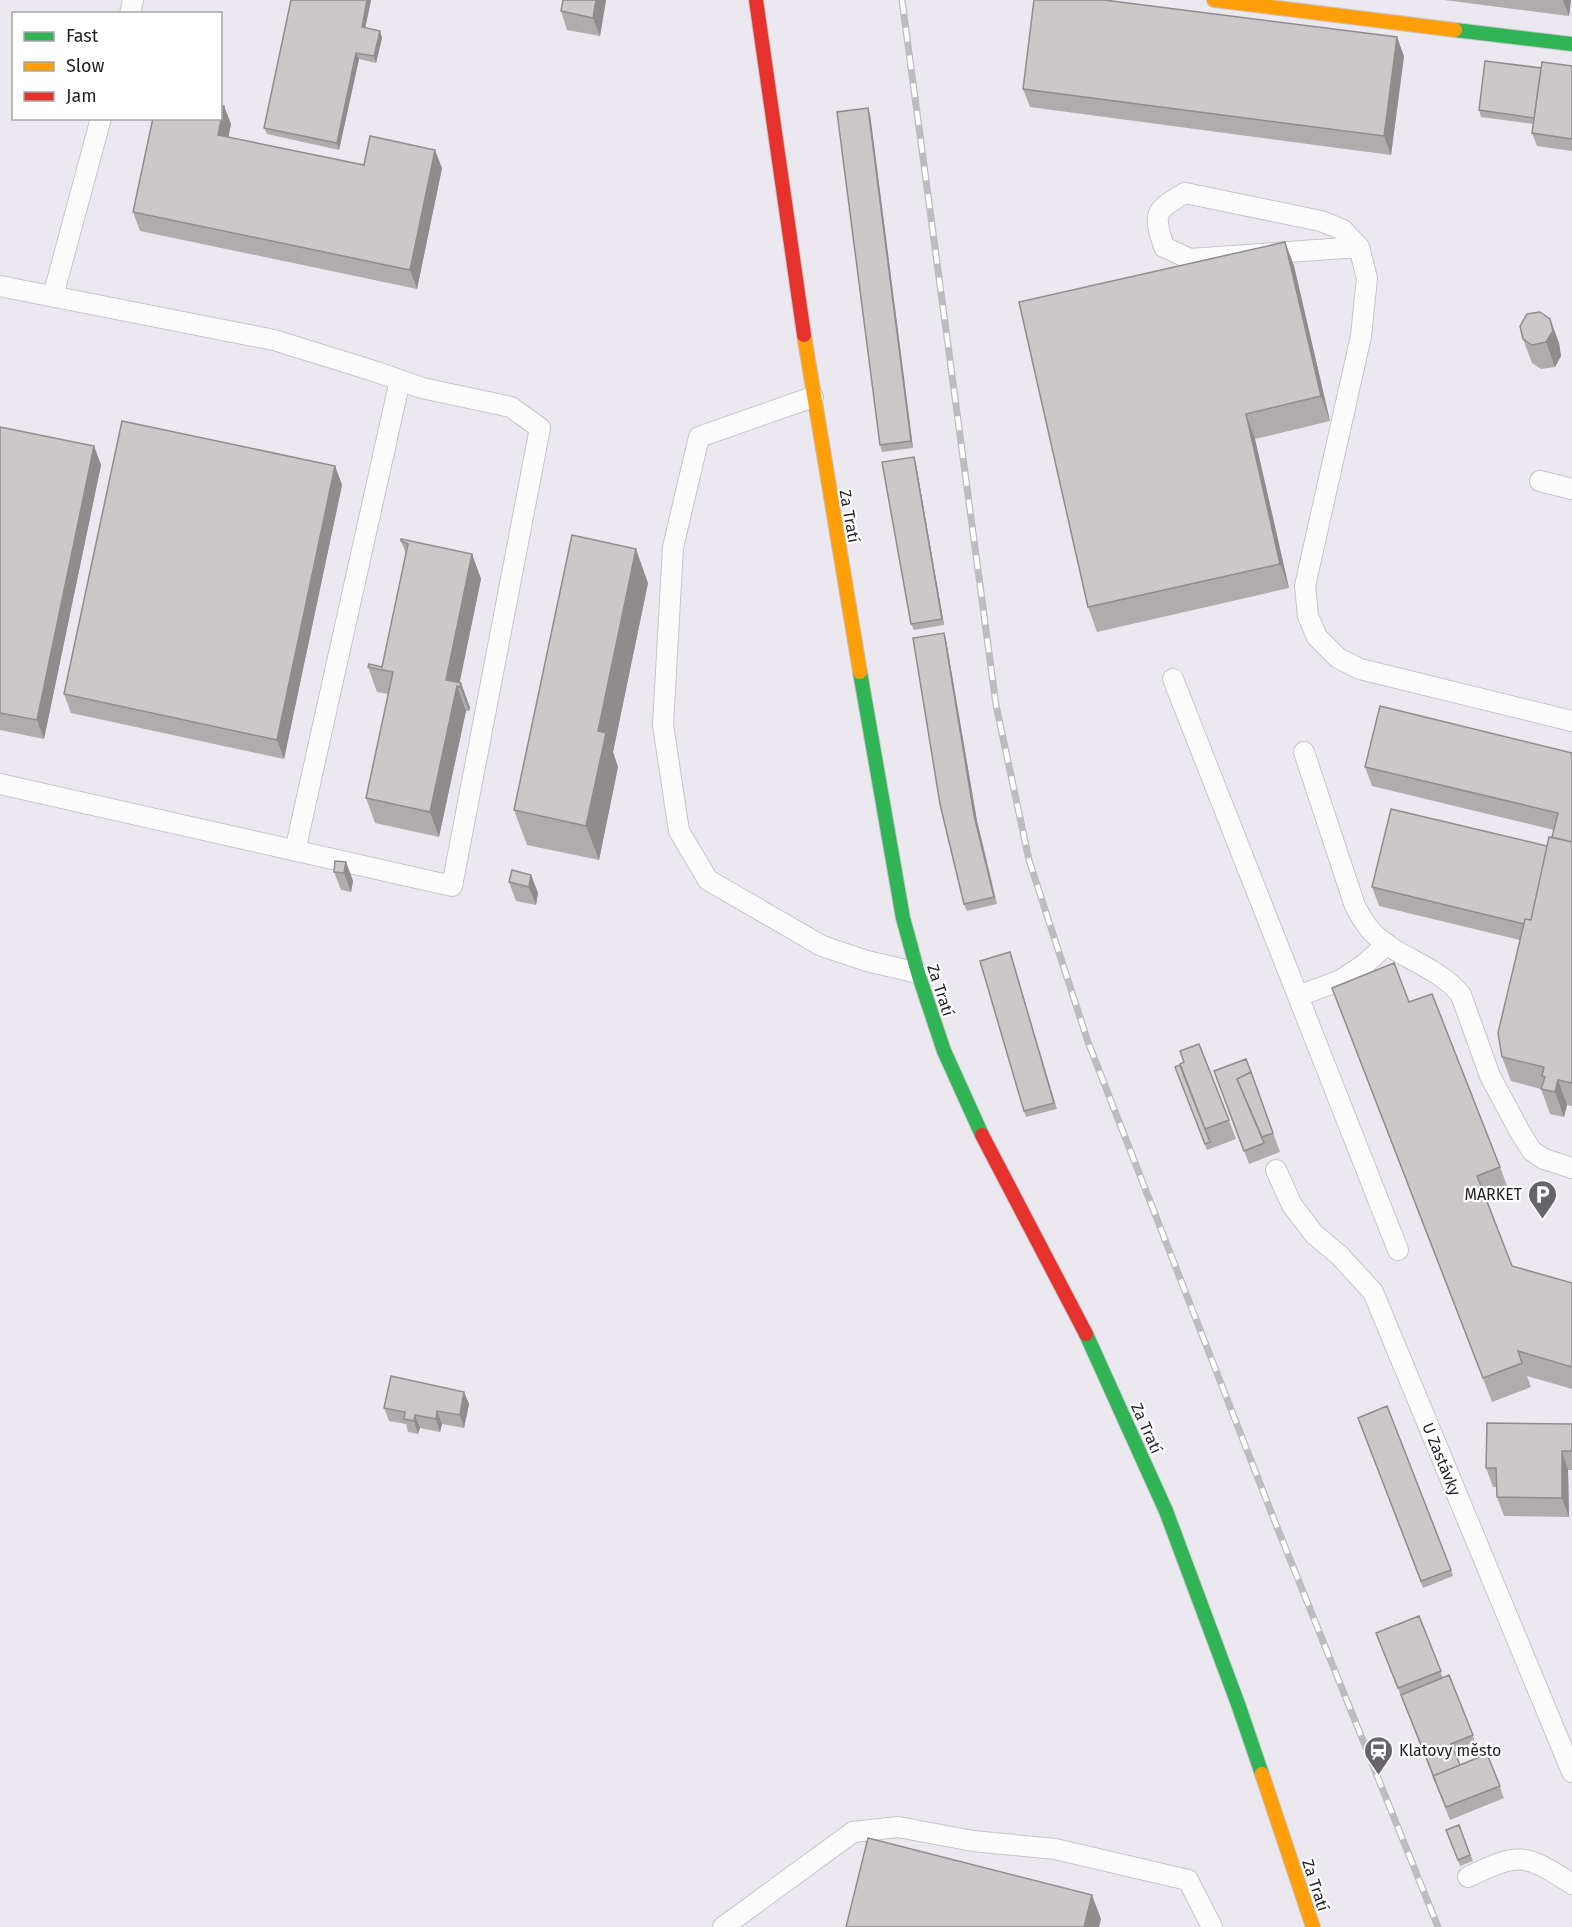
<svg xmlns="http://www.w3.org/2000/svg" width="1572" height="1927" viewBox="0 0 1572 1927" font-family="'Fira Sans',sans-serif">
<rect width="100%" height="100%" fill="#ece8ef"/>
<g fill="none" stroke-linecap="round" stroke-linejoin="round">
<defs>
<path id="lane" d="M130,14L133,0
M1359,247L1190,259L1164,247C1153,213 1154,211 1185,193L1321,221L1343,230L1359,247L1367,278L1361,336L1305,586L1308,616L1317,637L1338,658L1360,669L1572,721
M0,286L274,340L377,372L422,388L511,407L540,428L452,886L0,784
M53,296L101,118
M813,397L699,437L673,547L663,725L679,831L708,880L822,946L867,961L918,973
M1540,481L1572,489
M1173,679L1398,1250
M1304,752L1355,906C1360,915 1365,925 1373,933C1399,959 1438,966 1461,995L1490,1076L1520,1132L1532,1151L1544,1159L1572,1168
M295,851L400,380
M1298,996L1339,981L1365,964L1387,944
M1276,1170L1292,1205L1314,1234L1340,1256L1373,1292L1572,1772
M1468,1877C1520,1852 1524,1853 1572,1884
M723,1927L853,1832L898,1827L973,1841L1055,1849L1188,1880L1212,1927"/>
<path id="fast" d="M1455,30L1572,44
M860,672L903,918L918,973L944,1051L982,1135
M1086,1334L1166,1511L1238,1704L1262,1774"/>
<path id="slow" d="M1214,0L1455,30
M804,335L860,672
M1262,1774L1313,1927"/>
<path id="jam" d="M756,0L804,335
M982,1135L1086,1334"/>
</defs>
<!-- lane casing -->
<use href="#lane" stroke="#c8c5ca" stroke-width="22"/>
<!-- fast casing -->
<use href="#fast" stroke="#c8c5ca" stroke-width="16"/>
<!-- slow casing -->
<use href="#slow" stroke="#c8c5ca" stroke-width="16"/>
<!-- jam casing -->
<use href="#jam" stroke="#c8c5ca" stroke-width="16"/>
<!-- lane -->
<use href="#lane" stroke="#fcfcfd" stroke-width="20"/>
<!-- fast -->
<use href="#fast" stroke="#30b455" stroke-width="14"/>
<!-- slow -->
<use href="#slow" stroke="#ff9f0a" stroke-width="14"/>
<!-- jam -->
<use href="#jam" stroke="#e5322d" stroke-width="14"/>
<defs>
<path id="rail" d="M902,0L996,705L1029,860L1088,1042L1275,1522L1438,1927"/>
</defs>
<!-- rail casing -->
<use href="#rail" stroke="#bdbdbf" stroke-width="7"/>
<!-- rail -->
<use href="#rail" stroke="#fff" stroke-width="4.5" stroke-dasharray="14" stroke-linecap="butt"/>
</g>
<!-- wall -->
<path fill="#afacae" d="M371,0L365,28L380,31L382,38L376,63L359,59L339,150L267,134L264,128Z
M563,0H606L600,36L567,30L561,11Z
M1444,0H1571L1569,16Z
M1404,56L1391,155L1030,107L1023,89Z
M1572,66V151L1537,146L1532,133L1533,124L1481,117L1479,110L1541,68Z
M224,106L231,124L228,137L364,165L442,168L417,289L140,231L133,212Z
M870,114L913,448L882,452L880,445Z
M1285,242L1294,266L1330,421L1255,439L1289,588L1097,632L1088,607Z
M1550,319L1559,343L1561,356L1555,367L1541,369L1532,363L1523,339Z
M0,427L94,446L101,465L44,739L0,730Z
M914,457L916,464L944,625L914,630L911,624Z
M335,466L342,485L284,759L71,713L64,694Z
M401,541L472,554L481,579L459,683H461L470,708L469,711H466L439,837L375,823L366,798L388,694L377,692L368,667H382L406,554Z
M648,583L613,752L618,767L599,860L527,845L514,810Z
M946,640L977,821L997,904L967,911L964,904Z
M1572,753V1106L1567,1105L1564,1117L1550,1114L1541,1089L1511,1081L1502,1057L1520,940L1379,906L1372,887L1547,846L1552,837L1554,830L1372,786L1365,767Z
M346,862L353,881L351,892L341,890L334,872Z
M531,875L538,893L536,905L516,901L509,882Z
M1012,958L1057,1109L1026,1117L1024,1111Z
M1332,988L1409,1002L1500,1167L1509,1191L1487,1200L1512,1266L1572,1283V1389L1527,1376L1531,1387L1492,1402Z
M1180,1065L1229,1120L1236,1139L1207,1150L1175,1067Z
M1214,1071L1251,1072L1280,1152L1249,1164Z
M464,1392L469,1404L464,1428L442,1424L440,1432L420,1428L418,1434L408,1432L406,1424L389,1421L384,1408Z
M1358,1418L1451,1570L1453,1576L1423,1588Z
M1572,1424V1470H1568L1569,1517L1504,1516L1497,1497V1487H1493L1486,1468Z
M1419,1616L1443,1678L1449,1675L1475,1742L1454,1750L1460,1765L1487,1754L1504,1798L1450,1820L1376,1633Z
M1459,1825L1473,1861L1460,1866L1446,1830Z"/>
<!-- shaded-wall -->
<path fill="#8f8c8d" d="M367,0H371L364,34L362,27Z
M596,0H606L600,36L593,18Z
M1563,0H1571L1569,16Z
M380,31L382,38L376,63L374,56Z
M1397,37L1404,56L1391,155L1384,136Z
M356,53L359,59L339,150L337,143Z
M224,106L231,124L225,154L218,135Z
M868,108L870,114L913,448L911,441Z
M435,150L442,168L417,289L410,270Z
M1285,242L1294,266L1330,421L1321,396Z
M1550,319L1559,343L1561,356L1555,367L1546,342Z
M1246,414L1255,439L1289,588L1280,564Z
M94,446L101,465L44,739L37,720Z
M914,457L916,464L944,625L942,619Z
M335,466L342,485L284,759L277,740Z
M636,549L648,583L613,752L618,767L599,860L586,826L598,731Z
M472,554L481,579L459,686H457L466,711L439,837L430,812L446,680Z
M944,633L946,640L977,821L997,904L974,815Z
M461,683L470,708L469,711L460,687Z
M346,862L353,881L351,892L344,873Z
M531,875L538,893L536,905L529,887Z
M1558,1080L1567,1105L1564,1117L1555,1092Z
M464,1392L469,1404L464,1428L460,1415Z
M437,1411L442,1424L440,1432L436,1419Z
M415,1415L420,1428L418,1434L414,1421Z
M1562,1451L1568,1470L1569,1517L1562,1498Z
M1092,1895L1101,1919L1099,1927H1084Z"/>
<!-- building -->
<path fill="#ccc8ca" stroke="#8f8c8d" stroke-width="1.5" d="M291,0H367L362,27L380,31L374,56L356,53L337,143L264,128Z
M563,0H596L593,18L561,11Z
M1034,0H1104L1397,37L1384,136L1023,89Z
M1485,61L1541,68L1534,118L1479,110Z
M1542,62L1572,66V139L1532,133Z
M220,105L224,106L218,135L364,165L370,136L435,150L410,270L133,212L153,118H220Z
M868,108L911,441L880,445L837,112Z
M1285,242L1321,396L1246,414L1280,564L1088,607L1019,302Z
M1540,312L1550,319L1553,331L1546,342L1532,345L1523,339L1520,326L1527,314Z
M122,421L335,466L277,740L64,694Z
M0,427L94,446L37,720L0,713Z
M914,457L942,619L911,624L882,462Z
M572,535L636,549L598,731L606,733L586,826L514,810Z
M401,539L472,554L446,680L461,683L460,687L457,686L430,812L366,798L393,672L368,667L369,664L382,667L408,544L401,541Z
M944,633L974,815L994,897L964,904L940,804L913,638Z
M1380,706L1572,753V842L1552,837L1558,813L1365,767Z
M1391,809L1547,846L1531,920L1525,919L1524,924L1372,887Z
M1549,837L1572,842V1083L1558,1080L1555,1092L1541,1089L1545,1077L1542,1076L1544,1067L1502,1057L1498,1033L1525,919L1531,920Z
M335,861L346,862L344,873L334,872Z
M512,870L531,875L529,887L509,882Z
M1010,952L1054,1103L1024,1111L980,961Z
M1394,963L1409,1002L1432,994L1500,1167L1477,1176L1512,1266L1572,1283V1367L1518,1351L1522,1363L1483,1378L1332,988Z
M1199,1044L1229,1120L1205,1129L1180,1064L1184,1062L1180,1051Z
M1246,1059L1251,1072L1237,1079L1264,1143L1244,1151L1214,1071Z
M1180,1065L1184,1076L1210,1142L1205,1144L1175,1067Z
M1251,1072L1273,1133L1262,1137L1237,1079Z
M391,1376L464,1392L460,1415L437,1411L436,1419L415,1415L414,1421L404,1419L405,1412L384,1408Z
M1387,1406L1451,1570L1421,1581L1358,1418Z
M1487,1423L1572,1424V1451H1562V1498L1497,1497L1496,1468H1486Z
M1419,1616L1441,1671L1398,1688L1376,1633Z
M1449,1675L1473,1735L1451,1744L1460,1765L1433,1776L1436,1782L1401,1695Z
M1487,1754L1500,1786L1446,1807L1433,1776Z
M1459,1825L1470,1855L1458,1860L1446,1830Z
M868,1838L1092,1895L1084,1927H846Z"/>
<!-- icons -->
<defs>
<symbol id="parking-pin" viewBox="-11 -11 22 30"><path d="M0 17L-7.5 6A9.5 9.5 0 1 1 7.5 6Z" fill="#68656a" stroke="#fff"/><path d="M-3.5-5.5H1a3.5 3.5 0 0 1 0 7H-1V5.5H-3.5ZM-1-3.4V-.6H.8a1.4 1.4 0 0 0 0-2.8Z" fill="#fff"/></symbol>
<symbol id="station-pin" viewBox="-11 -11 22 30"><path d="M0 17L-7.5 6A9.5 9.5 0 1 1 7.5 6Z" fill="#68656a" stroke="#fff"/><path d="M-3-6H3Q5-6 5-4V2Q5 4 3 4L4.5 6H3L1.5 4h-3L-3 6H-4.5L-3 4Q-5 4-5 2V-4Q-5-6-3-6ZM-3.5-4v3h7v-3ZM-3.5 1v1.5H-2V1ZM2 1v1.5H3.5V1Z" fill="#fff"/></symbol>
</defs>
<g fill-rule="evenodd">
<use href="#parking-pin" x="1526" y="1178" width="33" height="45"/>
<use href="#station-pin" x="1362" y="1734" width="33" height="45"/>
</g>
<g text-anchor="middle" stroke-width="4.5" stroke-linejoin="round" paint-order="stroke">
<!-- street labels -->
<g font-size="16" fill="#211f23" stroke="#fff">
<text transform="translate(850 516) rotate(80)" y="6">Za Tratí</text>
<text transform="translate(941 990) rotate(72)" y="6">Za Tratí</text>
<text transform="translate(1147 1428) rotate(66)" y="6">Za Tratí</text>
<text transform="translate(1442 1459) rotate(68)" y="6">U Zastávky</text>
<text transform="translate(1316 1885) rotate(72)" y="6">Za Tratí</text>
</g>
<!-- poi labels -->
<g font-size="16" fill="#211f23" stroke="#fff" text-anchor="end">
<text x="1522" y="1200">MARKET</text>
<text x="1399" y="1756" text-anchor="start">Klatovy město</text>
</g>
</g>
<!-- legend -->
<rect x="12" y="12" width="210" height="108" fill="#ffffff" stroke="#a6a5a7" stroke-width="1.5"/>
<rect x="24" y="32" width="30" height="9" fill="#30b455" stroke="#a6a5a7" stroke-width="1.5"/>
<text x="66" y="42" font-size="18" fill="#211f23">Fast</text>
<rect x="24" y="62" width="30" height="9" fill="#ff9f0a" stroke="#a6a5a7" stroke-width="1.5"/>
<text x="66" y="72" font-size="18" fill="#211f23">Slow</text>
<rect x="24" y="92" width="30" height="9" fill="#e5322d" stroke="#a6a5a7" stroke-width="1.5"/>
<text x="66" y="102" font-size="18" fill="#211f23">Jam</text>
</svg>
